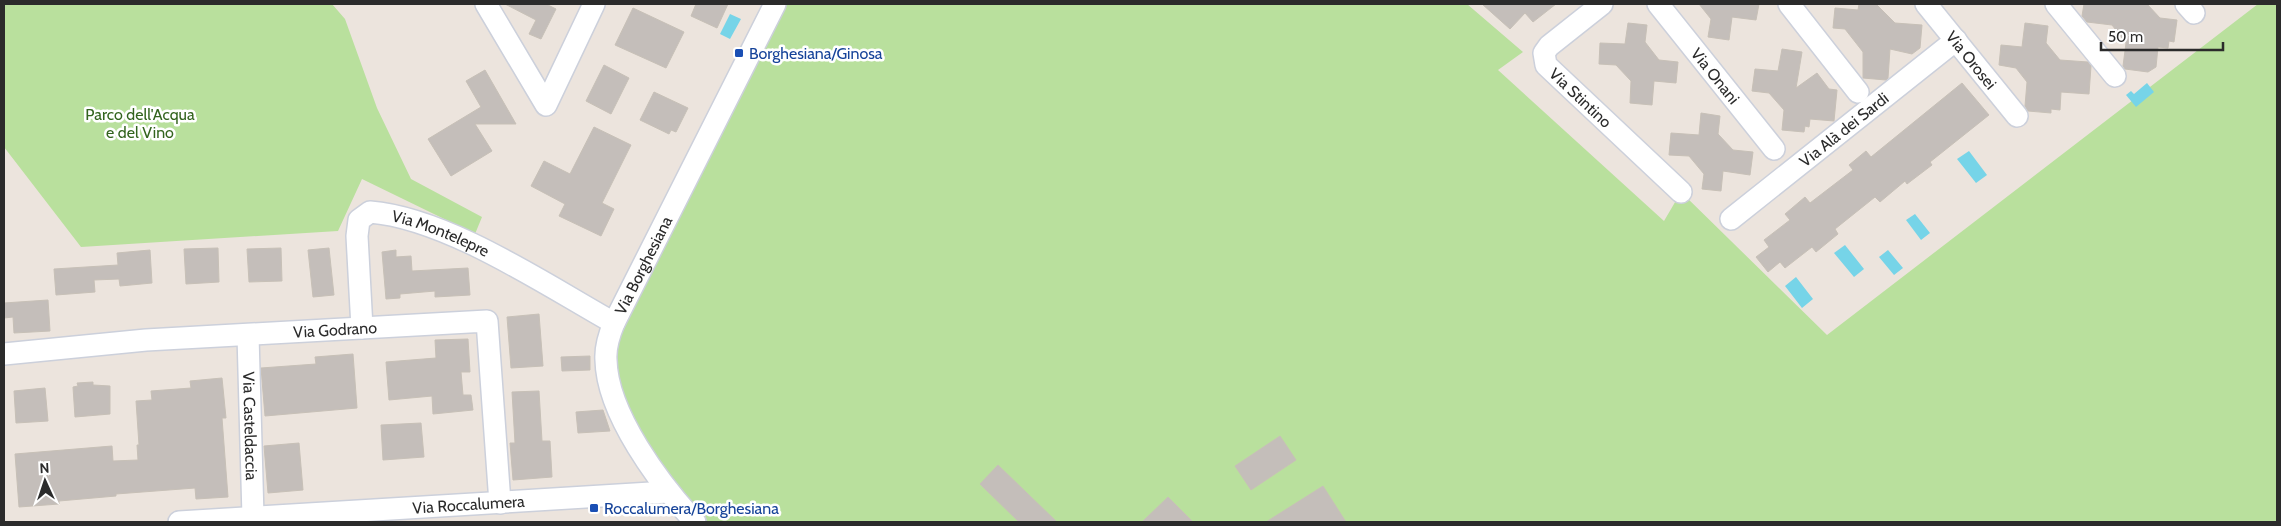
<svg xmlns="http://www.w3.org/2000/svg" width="2281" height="526" viewBox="0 0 2281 526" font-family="Cabin,sans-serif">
<rect width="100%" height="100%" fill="#ece4dd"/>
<!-- green -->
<path fill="#b9e09d" d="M4,4H332L345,19L377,108L411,179L482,217L475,234L362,179L338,231L81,247L4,147Z
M775,4H1467L1523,52L1498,70L1664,221L1681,192L1827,335L2258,4H2277V522H695L667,492L606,359Z"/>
<!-- water -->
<path fill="#76d4e8" d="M730,14L741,19L730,39L720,34Z
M2147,83L2154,92L2136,107L2126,95L2131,91L2134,94Z
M1969,151L1987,175L1976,183L1957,159Z
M1915,214L1930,233L1921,240L1906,220Z
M1845,245L1864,269L1854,277L1834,253Z
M1888,250L1903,268L1894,275L1879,257Z
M1796,277L1813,299L1802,308L1785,286Z"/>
<!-- building -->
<path fill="#c4beba" stroke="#c7c0b7" d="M505,4H546L556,9L541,39L529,34L536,20Z
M696,4H728L717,28L691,16Z
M1482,4H1556L1533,22L1525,13L1510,29Z
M1699,4H1759L1756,20L1732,17L1729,40L1708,37L1711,19Z
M1859,4H1876L1895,23L1922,25L1920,48L1912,54L1890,49L1888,78L1886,80L1863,78V52L1845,29L1833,28L1835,8L1858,10Z
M2084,4H2147L2160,18L2177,20L2174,42L2169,41L2168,48L2158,47L2156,67L2148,72L2125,69L2123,66L2126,43L2112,25L2087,22L2082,16Z
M633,8L684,32L666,68L615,45Z
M1628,23L1647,25L1645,42L1659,60L1678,62L1676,83L1654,81L1652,105L1630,103L1631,81L1616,65L1599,64L1600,43L1625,44Z
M2025,23L2048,26L2046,43L2060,60L2088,62L2091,66L2089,94L2061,92L2060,110L2051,109V113L2028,111L2025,106L2027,82L2016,68L1999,65L2001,45L2022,47Z
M1782,49L1802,52L1796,88L1817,73L1829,89L1837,90L1834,121L1810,119L1809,127L1805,126L1804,132L1782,130L1784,110L1769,93L1752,91L1755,69L1778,71Z
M604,65L629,78L611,114L586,101Z
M485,70L516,124H475L492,151L451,176L428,139L481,107L466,81Z
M1962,83L1989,115L1930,162L1932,165L1907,184L1905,181L1880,202L1875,197L1835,229L1838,234L1816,252L1812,247L1785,268L1780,262L1768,272L1756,257L1769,247L1764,240L1790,220L1785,214L1805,197L1810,203L1853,170L1849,165L1866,151L1871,157Z
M654,92L688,108L676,132L671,130L669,134L640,120Z
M1701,113L1720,116L1718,134L1733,150L1753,152L1750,175L1723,171L1721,191L1702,189L1704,174L1689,156L1669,155L1671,133L1699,135Z
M594,127L631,145L602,203L614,209L601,236L559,216L565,204L531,186L544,161L570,174Z
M218,248L219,282L186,284L184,249Z
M281,248L282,281L249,282L247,249Z
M329,248L334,295L313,297L308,250Z
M150,250L152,283L120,286L119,279L94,280L95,292L56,295L54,269L118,265L117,253Z
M396,250V257L411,256L412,271L468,268L470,295L435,297V291L400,294V298L386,299L382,252Z
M48,300L50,331L14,333L13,317L4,318V303Z
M539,314L543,366L511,368L507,317Z
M468,339L470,372H461L463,395H471L473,410L433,414L432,396L389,400L386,362L436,358L435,340Z
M353,354L357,408L265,416L261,368L316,364L315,357Z
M590,356V370L562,371L561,357Z
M222,378L226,418H222L228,497L196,499L195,488L116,494V496L59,501V504L19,507L15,454L112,446L113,461L138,460L137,445H139L136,401L152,400L151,391L191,388L190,381Z
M93,382V385L110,386V414L75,417L73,387L78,386L77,383Z
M45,388L48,421L16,423L14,391Z
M539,391L542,441H550L552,477L513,480L510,443H515L512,392Z
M603,410L610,431L578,433L576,412Z
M421,423L424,457L383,460L381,425Z
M1280,436L1296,460L1251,490L1235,466Z
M299,443L303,490L268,493L264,446Z
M998,465L1057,522H1019L980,484Z
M1323,486L1346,522H1266Z
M1168,497L1193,522H1142Z"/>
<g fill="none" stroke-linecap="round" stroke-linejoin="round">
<defs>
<g id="minor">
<path d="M486,4L546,105L594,4"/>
<path id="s1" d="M1602,4L1549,46L1544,53L1546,65L1681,192"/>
<path id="s2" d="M1658,4L1774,149"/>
<path d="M1789,4L1858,92"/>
<path id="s3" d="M1926,4L2017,116"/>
<path d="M2056,4L2115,76"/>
<path d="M2186,4L2194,13"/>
<path id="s4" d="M1731,219L1956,40"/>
<path id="s5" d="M362,328L357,236L359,220L370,212C447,218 546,285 614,323"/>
<path id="s6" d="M248,335L253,517"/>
<path id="s7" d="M4,354L146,340L487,321L500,503"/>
<path id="s8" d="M179,522L667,492"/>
<path id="s9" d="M695,522C660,484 607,414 606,360C605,347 609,335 614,323L775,4"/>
</g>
</defs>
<!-- minor casing -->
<use href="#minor" stroke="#ccd0db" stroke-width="24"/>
<!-- minor -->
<use href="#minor" stroke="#fff" stroke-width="21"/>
</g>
<!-- markers -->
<g fill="#1a4fb4" stroke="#fff" stroke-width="2">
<rect x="734" y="48" width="10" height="10" rx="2.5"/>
<rect x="589" y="503" width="10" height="10" rx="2.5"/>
</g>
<g text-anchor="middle" stroke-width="5" stroke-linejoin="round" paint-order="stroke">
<!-- transit labels -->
<g font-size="16" fill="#164399" stroke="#fff" text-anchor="start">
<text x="749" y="59">Borghesiana/Ginosa</text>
<text x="604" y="514">Roccalumera/Borghesiana</text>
</g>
<!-- street labels -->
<g font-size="16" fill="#2b2b2b" stroke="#fff">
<text dy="6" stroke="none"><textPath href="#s3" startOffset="72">Via Orosei</textPath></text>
<text dy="6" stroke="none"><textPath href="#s2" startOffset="92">Via Onani</textPath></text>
<text dy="6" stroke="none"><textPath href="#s1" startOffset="136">Via Stintino</textPath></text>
<text dy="6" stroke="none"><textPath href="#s4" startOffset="144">Via Alà dei Sardi</textPath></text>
<text dy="6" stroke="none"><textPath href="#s5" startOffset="196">Via Montelepre</textPath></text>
<text dy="6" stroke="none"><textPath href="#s9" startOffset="291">Via Borghesiana</textPath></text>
<text dy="6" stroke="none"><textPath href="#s7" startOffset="332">Via Godrano</textPath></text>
<text dy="6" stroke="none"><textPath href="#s6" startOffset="91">Via Casteldaccia</textPath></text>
<text dy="6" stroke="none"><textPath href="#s8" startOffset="290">Via Roccalumera</textPath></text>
</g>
<!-- park labels -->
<g font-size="16" fill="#33641e" stroke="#fff">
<text x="140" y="120">Parco dell'Acqua<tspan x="140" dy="18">e del Vino</tspan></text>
</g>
</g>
<!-- border -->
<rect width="2281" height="526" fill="none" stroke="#2b2b2b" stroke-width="10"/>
<!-- north arrow -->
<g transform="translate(45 481) rotate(357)" stroke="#ffffff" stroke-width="4" paint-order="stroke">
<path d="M0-4L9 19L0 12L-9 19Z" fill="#2b2b2b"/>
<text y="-8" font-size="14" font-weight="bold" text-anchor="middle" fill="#2b2b2b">N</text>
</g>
<!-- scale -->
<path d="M2101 42v8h122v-8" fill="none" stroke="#2b2b2b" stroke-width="2.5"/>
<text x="2108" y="42" font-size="15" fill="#2b2b2b" stroke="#ffffff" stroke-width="4" paint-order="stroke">50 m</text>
</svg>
